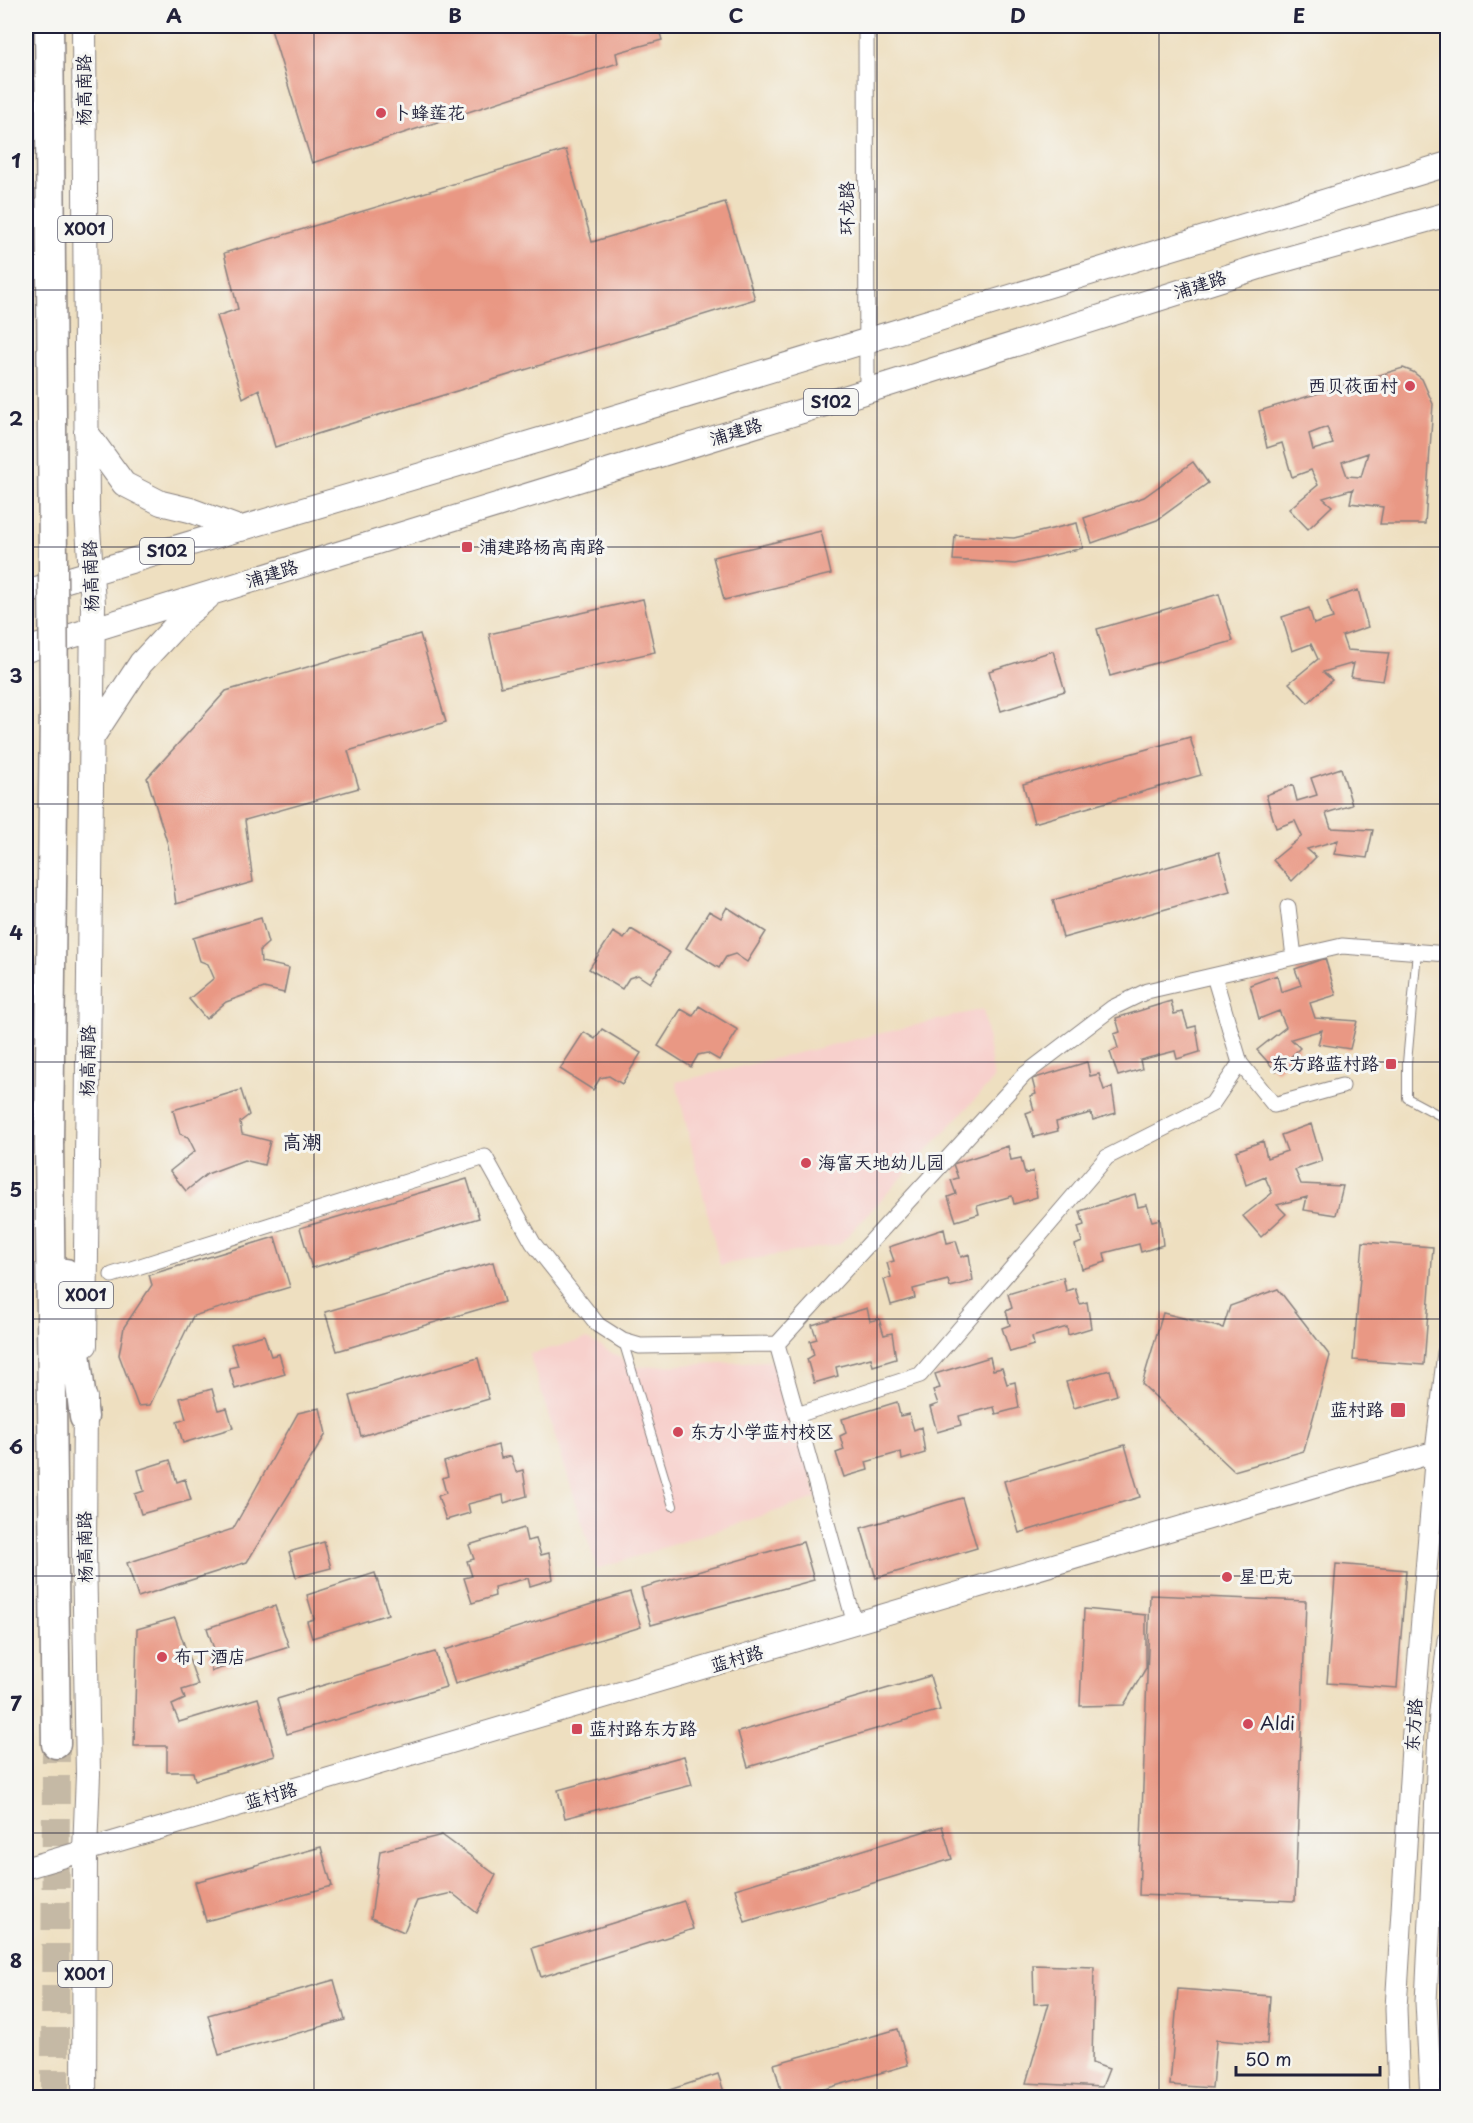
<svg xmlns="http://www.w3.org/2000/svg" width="1473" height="2123" viewBox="0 0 1473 2123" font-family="'Playpen Sans','LXGW WenKai TC',sans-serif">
<rect width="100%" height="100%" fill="#f6f6f2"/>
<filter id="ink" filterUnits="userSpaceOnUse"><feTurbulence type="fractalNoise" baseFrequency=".0167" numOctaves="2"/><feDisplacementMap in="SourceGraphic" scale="12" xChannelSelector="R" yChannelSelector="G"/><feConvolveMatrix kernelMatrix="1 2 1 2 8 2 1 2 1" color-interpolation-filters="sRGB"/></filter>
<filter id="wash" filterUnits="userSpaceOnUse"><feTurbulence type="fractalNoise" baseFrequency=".008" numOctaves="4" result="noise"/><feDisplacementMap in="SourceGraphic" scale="24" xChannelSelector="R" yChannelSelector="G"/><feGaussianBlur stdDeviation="1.35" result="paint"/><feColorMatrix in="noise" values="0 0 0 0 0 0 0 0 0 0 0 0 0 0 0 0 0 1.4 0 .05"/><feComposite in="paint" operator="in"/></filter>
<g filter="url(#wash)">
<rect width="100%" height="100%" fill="#eedfc0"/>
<!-- built -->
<path fill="#f7d0cc" d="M983,1009L994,1079L840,1244L720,1265L676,1082Z
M587,1339L637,1367L785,1360L817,1498L597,1569L529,1354Z"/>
<g id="blocks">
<!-- building -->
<path fill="#e99884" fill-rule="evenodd" d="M270,26H658L662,40L616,53L618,63L312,163Z
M566,150L592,242L725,202L755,299L275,447L259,389L243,398L217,316L238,309L224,253Z
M1403,368L1413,372L1422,379L1433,404L1425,524H1380L1383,507L1350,503L1353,489L1323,498L1332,506L1308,529L1289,509L1318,485L1311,470L1292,477L1282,443L1267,448L1259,411ZM1327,427L1333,444L1313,450L1309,434ZM1368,453L1361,477L1347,476L1342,462Z
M1193,462L1208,483L1157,520L1092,543L1084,518L1144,497Z
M1077,523L1083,548L1015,564L953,560L955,535L1014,538Z
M821,531L831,574L724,600L713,557Z
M1358,590L1368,627L1342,636L1347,650L1389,653L1383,681L1351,677L1354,663L1323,672L1332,680L1308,703L1289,683L1318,659L1311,644L1292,651L1282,617L1309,608L1314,624L1333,618L1327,601Z
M1219,594L1233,641L1110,676L1097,629Z
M643,599L655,652L501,687L489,634Z
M420,634L446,722L348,751L359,788L245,820L253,882L176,904L168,845L147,778L226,691Z
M1053,651L1065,691L1001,711L989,671Z
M1190,737L1201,775L1034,823L1023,784Z
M1341,768L1352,805L1326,813L1331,828L1373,830L1367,858L1334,854L1338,840L1307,849L1316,857L1292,881L1273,860L1302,836L1295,821L1276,828L1266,795L1293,785L1297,801L1317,795L1311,778Z
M1219,852L1230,891L1063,938L1053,900Z
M727,907L766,932L747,962L735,954L726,957L719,968L686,948L709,911L721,918Z
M261,918L268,943L260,950L261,962L289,968L284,993L264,988L226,1002L206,1019L189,999L214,978L208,964L200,961L193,938Z
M631,929L670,953L650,983L638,975L629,978L622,989L589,969L613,932L624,939Z
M1325,958L1336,995L1310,1003L1315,1018L1357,1021L1350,1049L1318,1044L1322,1030L1291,1039L1300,1048L1276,1071L1257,1050L1286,1027L1279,1011L1259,1019L1250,985L1277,975L1281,992L1301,985L1295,969Z
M1171,1001L1174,1014L1183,1012L1188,1028L1196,1026L1200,1052L1177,1059L1175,1051L1140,1060L1142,1069L1118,1076L1110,1052L1118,1048L1114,1034L1120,1032L1116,1018Z
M699,1006L738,1030L719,1060L707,1053L698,1055L691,1067L658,1046L681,1009L693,1016Z
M602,1029L641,1053L622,1084L609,1076L600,1078L593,1090L560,1069L584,1032L595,1039Z
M1087,1062L1090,1076L1099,1074L1104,1090L1112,1087L1116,1113L1093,1120L1091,1113L1056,1122L1058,1131L1034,1137L1026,1113L1034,1110L1030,1096L1036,1094L1032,1079Z
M241,1090L249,1115L240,1122L242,1134L270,1141L264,1165L244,1160L207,1174L186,1191L170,1171L195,1151L188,1137L180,1134L173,1110Z
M1311,1124L1322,1161L1295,1170L1301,1184L1343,1186L1336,1215L1304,1210L1307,1197L1277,1205L1286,1214L1261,1237L1243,1216L1272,1193L1265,1177L1246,1185L1236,1151L1263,1141L1267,1158L1287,1151L1281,1135Z
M1008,1146L1011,1160L1021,1158L1025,1174L1033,1171L1037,1197L1014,1204L1012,1196L977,1206L979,1214L956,1221L948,1197L956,1194L951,1180L958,1178L953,1164Z
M467,1179L479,1218L312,1268L300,1228Z
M1135,1194L1138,1207L1147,1205L1152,1221L1160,1219L1163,1245L1141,1252L1139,1244L1104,1253L1106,1262L1082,1269L1075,1245L1082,1242L1078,1227L1084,1225L1080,1211Z
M944,1229L947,1243L956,1241L961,1257L969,1254L973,1281L950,1287L948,1280L913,1289L915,1298L891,1305L884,1280L891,1277L887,1263L894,1261L889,1247Z
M275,1237L290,1287L193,1316L150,1405L138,1406L119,1355L124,1327L152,1285L149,1275Z
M1363,1242L1433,1247L1424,1365L1353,1360Z
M493,1262L504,1302L337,1351L325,1312Z
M1063,1277L1066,1291L1075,1288L1080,1304L1087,1302L1091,1328L1068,1335L1067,1327L1032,1337L1034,1345L1010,1352L1002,1328L1010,1325L1006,1311L1012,1308L1008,1294Z
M1278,1289L1330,1356L1304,1451L1234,1471L1142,1384L1163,1313L1223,1328L1230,1306Z
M867,1308L870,1321L879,1319L884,1335L892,1333L896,1359L873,1366L871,1358L836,1367L838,1376L814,1383L807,1359L814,1355L810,1341L817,1339L812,1325Z
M264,1335L271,1356L279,1354L285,1374L235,1389L229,1368L238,1366L231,1344Z
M990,1357L993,1370L1002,1368L1007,1384L1015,1382L1019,1408L996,1414L994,1407L959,1416L961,1425L937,1432L930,1407L938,1404L933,1390L940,1388L935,1374Z
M478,1358L489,1399L361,1436L350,1396Z
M1110,1370L1117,1395L1074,1408L1066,1382Z
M212,1389L218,1410L227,1408L233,1428L183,1443L177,1422L186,1419L180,1398Z
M897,1402L900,1416L909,1414L914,1430L921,1427L925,1453L902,1460L901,1452L866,1462L868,1470L844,1477L836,1453L844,1450L840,1436L846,1433L842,1419Z
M320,1408L326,1434L247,1562L138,1597L127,1563L233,1529L298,1413Z
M498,1445L501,1458L511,1456L516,1472L523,1470L527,1496L504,1503L503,1495L468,1504L470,1513L446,1520L438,1496L446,1493L442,1478L448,1476L444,1462Z
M1125,1445L1140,1497L1019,1533L1004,1481Z
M170,1460L177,1482L185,1479L191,1500L141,1514L135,1494L144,1491L138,1470Z
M962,1498L977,1548L876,1578L861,1528Z
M524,1528L527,1541L536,1539L541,1555L549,1553L553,1579L530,1586L528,1578L494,1587L495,1596L472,1603L464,1578L472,1576L467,1561L474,1559L469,1545Z
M324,1542L331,1568L296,1577L289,1552Z
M803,1542L814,1580L651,1625L641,1588Z
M1336,1564L1406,1570L1397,1688L1327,1683Z
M375,1573L388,1614L312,1638L307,1621L314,1619L307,1595Z
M630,1592L641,1627L455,1684L445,1650Z
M1150,1595L1306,1601L1295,1901L1139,1895Z
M275,1606L289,1647L212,1671L207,1654L215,1652L207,1628Z
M1084,1609L1146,1615V1668L1124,1705L1080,1706Z
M175,1618L198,1685L182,1690L185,1699L172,1705L179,1722L258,1698L275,1756L195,1780L193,1772H167V1746H134L137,1629Z
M435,1652L446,1687L287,1734L277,1699Z
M930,1676L940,1710L748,1767L738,1732Z
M684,1756L692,1785L565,1818L558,1790Z
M942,1826L952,1859L745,1922L735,1889Z
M442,1835L496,1875L477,1913L452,1893L417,1901L404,1932L371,1918L380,1851Z
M321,1847L332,1886L206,1921L195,1882Z
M684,1901L693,1929L541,1977L532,1948Z
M1033,1965L1094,1967L1092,2063L1109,2069L1102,2087L1026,2083L1049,2003L1034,2004Z
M334,1980L345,2020L219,2055L208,2015Z
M1178,1989L1270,1996L1267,2044L1216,2040L1212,2088L1170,2085Z
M898,2029L908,2065L793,2098H783L774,2064Z
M718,2074L726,2098H648V2097Z"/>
</g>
</g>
<g filter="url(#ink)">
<use href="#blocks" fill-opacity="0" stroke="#88807e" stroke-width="1.5"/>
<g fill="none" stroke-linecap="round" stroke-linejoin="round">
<!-- highway-tunnel -->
<path stroke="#c5b9a5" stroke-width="28" stroke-dasharray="28 14" stroke-linecap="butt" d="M55,2098L56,1744"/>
<defs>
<path id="lane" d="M1417,951L1407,1063V1098L1448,1120
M623,1341L673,1506"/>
<path id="street" d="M866,26L867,391
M1288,907L1294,957
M1240,1063L1274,1105L1342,1086
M112,1275L485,1157L533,1243L598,1325L623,1341L640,1346L777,1344L1024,1075L1112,1008L1147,991L1342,946L1448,954
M777,1344L855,1624
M797,1415L920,1375L1107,1157L1212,1104L1240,1063L1214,976"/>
<path id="secondary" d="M26,1868L1448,1448
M1399,2098L1396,2008L1414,1715L1436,1451L1448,1353
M1431,2098L1426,2002L1440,1712L1448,1640"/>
<path id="primary" d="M84,26L87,512L93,604L85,1345
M86,432L124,484L161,503L190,510L241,529
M26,592L550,437L1448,164
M26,650L867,391L1262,266L1448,214
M91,739L141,663L184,617L207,598
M84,2098L85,1851L88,1774L84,1550L85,1398"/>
<path id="highway" d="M49,26L50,125
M49,1143L56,1744
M66,1273L84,1417"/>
</defs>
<!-- lane casing -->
<use href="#lane" stroke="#88807e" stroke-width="10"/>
<!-- street casing -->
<use href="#street" stroke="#88807e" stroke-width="17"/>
<!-- secondary casing -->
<use href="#secondary" stroke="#88807e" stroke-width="23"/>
<!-- primary casing -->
<use href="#primary" stroke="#88807e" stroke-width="26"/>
<!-- highway casing -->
<use href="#highway" stroke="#88807e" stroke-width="31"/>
<!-- lane -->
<use href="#lane" stroke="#fff" stroke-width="8"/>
<!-- street -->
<use href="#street" stroke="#fff" stroke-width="15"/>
<!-- secondary -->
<use href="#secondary" stroke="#fff" stroke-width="21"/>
<!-- primary -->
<use href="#primary" stroke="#fff" stroke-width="24"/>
<!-- highway -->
<use href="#highway" stroke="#fff" stroke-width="28"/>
<defs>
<path id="highway-bridge" d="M49,1143L54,713L50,125"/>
</defs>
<!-- highway-bridge casing -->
<use href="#highway-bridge" stroke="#88807e" stroke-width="31" stroke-linecap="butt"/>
<!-- highway-bridge -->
<use href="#highway-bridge" stroke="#fff" stroke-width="28"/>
</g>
</g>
<!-- grid -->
<path fill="none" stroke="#22223b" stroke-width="1.5" stroke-opacity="0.55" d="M314,26V2098M596,26V2098M877,26V2098M1159,26V2098M26,290H1448M26,547H1448M26,804H1448M26,1062H1448M26,1319H1448M26,1576H1448M26,1833H1448"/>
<!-- markers -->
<g fill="#d1495b" stroke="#f6f6f2" stroke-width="2">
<circle cx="381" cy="113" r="6"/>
<circle cx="1410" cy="386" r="6"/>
<rect x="461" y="541" width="12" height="12" rx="3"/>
<rect x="1385" y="1058" width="12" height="12" rx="3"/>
<circle cx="806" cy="1163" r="6"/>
<rect x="1390" y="1402" width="16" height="16" rx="3"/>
<circle cx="678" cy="1432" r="6"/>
<circle cx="1227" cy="1577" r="6"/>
<circle cx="162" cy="1657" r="6"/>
<circle cx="1248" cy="1724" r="6"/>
<rect x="571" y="1723" width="12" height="12" rx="3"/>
</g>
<g text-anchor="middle" stroke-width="6" stroke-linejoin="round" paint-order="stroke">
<!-- shield labels -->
<g fill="#f6f6f2" stroke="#626272" stroke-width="1.5">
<rect x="58" y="216" width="54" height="26" rx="4.5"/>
<rect x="804" y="389" width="54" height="26" rx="4.5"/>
<rect x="140" y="538" width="54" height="26" rx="4.5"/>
<rect x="59" y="1282" width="54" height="26" rx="4.5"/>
<rect x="58" y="1961" width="54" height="26" rx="4.5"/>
</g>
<g font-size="16" font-weight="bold" fill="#22223b">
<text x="85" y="235">X001</text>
<text x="831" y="408">S102</text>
<text x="167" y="557">S102</text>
<text x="86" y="1301">X001</text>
<text x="85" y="1980">X001</text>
</g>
<!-- street labels -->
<g font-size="18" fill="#22223b" stroke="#f6f6f2">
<text transform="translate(84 90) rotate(-90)" y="6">杨高南路</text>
<text transform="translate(847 208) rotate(-90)" y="6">环龙路</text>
<text transform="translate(1200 285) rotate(-18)" y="6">浦建路</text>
<text transform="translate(736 432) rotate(-17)" y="6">浦建路</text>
<text transform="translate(272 574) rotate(-17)" y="6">浦建路</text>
<text transform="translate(91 576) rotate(-92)" y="6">杨高南路</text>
<text transform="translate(88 1061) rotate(-89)" y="6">杨高南路</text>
<text transform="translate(85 1547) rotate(-91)" y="6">杨高南路</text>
<text transform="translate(737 1659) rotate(-16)" y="6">蓝村路</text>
<text transform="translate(1414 1725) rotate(-86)" y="6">东方路</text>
<text transform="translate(271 1796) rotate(-16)" y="6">蓝村路</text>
</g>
<!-- poi labels -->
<g font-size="18" fill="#22223b" stroke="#f6f6f2" text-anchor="start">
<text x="393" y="119">卜蜂莲花</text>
<text x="1398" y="392" text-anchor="end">西贝莜面村</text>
<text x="479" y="553">浦建路杨高南路</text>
<text x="1379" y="1070" text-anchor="end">东方路蓝村路</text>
<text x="818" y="1169">海富天地幼儿园</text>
<text x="1384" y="1416" text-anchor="end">蓝村路</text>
<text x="690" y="1438">东方小学蓝村校区</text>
<text x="1239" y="1583">星巴克</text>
<text x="174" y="1663">布丁酒店</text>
<text x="1260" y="1730">Aldi</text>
<text x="589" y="1735">蓝村路东方路</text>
</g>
<!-- neighbourhood labels -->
<g font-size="20" fill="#22223b" stroke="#f6f6f2">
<text x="302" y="1149">高潮</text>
</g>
</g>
<!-- margin -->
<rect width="1473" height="2123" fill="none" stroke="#f6f6f2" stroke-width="66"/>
<!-- scale -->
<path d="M1236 2066v9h144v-9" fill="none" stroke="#22223b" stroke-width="3"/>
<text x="1245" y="2066" font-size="18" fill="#22223b" stroke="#f6f6f2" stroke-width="4.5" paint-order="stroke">50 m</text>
<rect x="33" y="33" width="1407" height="2057" fill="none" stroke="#22223b" stroke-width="2"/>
<g font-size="20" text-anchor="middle" font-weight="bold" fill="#22223b">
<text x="174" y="23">A</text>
<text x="455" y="23">B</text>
<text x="736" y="23">C</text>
<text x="1018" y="23">D</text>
<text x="1299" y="23">E</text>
<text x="16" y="168">1</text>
<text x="16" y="426">2</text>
<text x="16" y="683">3</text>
<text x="16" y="940">4</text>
<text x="16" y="1197">5</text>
<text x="16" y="1454">6</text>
<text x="16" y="1711">7</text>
<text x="16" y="1968">8</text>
</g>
</svg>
